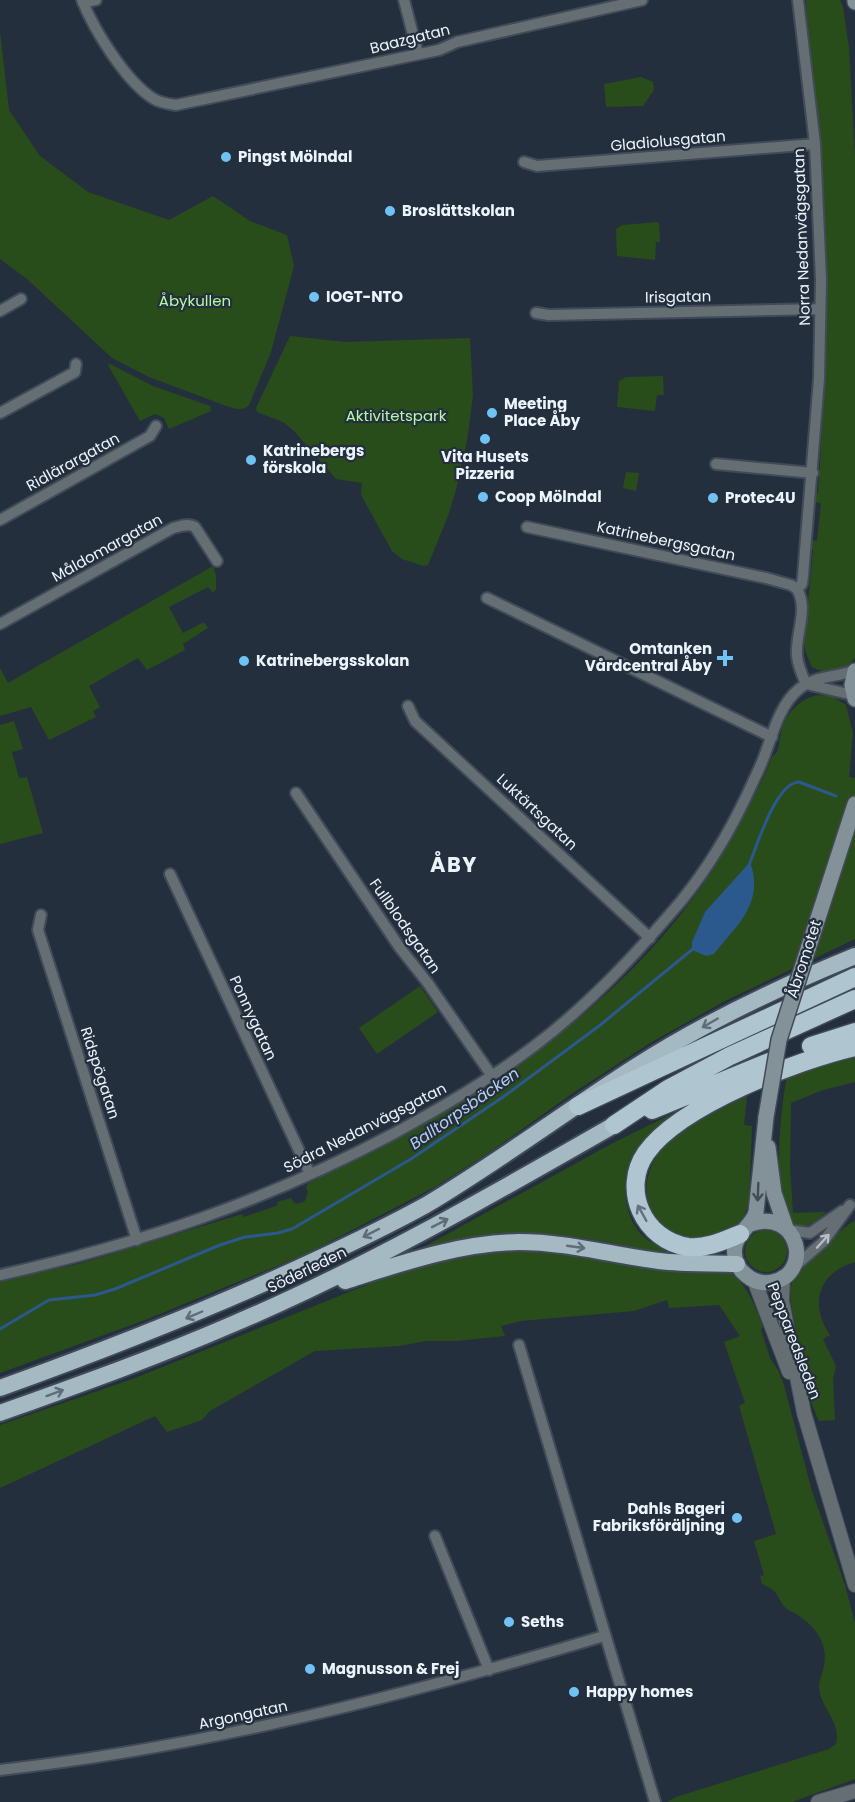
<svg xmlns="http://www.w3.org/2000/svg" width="855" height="1802" viewBox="0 0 855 1802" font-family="Poppins,sans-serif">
<rect width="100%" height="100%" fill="#242f3d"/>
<!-- green -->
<path fill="#284d1b" d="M806,0H840L843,7L849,48L855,156V658C843,673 830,676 812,667L806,653L804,643L813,551L809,545L810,540L817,541L821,503L814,502L813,498L818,492C826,378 830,264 821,150C817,100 807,50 806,0Z
M0,31L9,110L40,156L88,192L169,220L213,196L250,221L287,235L294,266L271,352L249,405C243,411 237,409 229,407L149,377L112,358L27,279L0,259Z
M641,77L653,82L654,90L643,106L606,107L604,84Z
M659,222L660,242H656L655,260L617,256L616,229L622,225Z
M290,336L346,342L470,338L473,395L467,441L456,490L448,516L428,565L424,566L402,559L392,551L361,495L362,483L336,479L293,430L283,422L257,412L256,408Z
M110,364L153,386L210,406L211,411L169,429L164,418L155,414L140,421L108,365Z
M663,376L664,395H657L655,411L617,407L619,381L626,377Z
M626,472L639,473L636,491L623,488Z
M213,566L216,576V589L213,593L208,587L169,607L183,633L204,622L208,628L183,644L185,650L147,670L138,658L89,686L100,707L93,711L96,717L49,740L31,707L0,716V668L8,683Z
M819,695L832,696L846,705L853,733L849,777L855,778V939L725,1001L650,1043L573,1093L490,1152L435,1187L306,1254L145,1320L0,1373V1282L82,1263L242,1214L244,1217L273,1207L278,1205L277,1202L291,1198L293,1202L297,1204L305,1201L308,1192L306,1188L308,1183C483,1102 655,992 745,814C754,795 765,777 772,757L777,752C780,746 779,740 781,734C784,714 800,698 819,695Z
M14,721L23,749L12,752L19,778L27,777L43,833L0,844V725Z
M420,986L438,1012L377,1054L359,1028Z
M855,1056V1082L823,1090L791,1103L790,1167L793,1213L826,1212C760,1277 781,1101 787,1077Z
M747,1096L744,1125L752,1126L749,1201C747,1208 745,1216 740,1222C729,1236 693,1245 676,1238C673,1236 669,1232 666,1229C638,1208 643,1168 665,1145C684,1124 722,1109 747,1096Z
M684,1108C667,1121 651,1130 638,1147C618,1173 621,1224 651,1242C660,1248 672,1251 681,1255H671C620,1245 566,1231 514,1234C483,1235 453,1244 423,1251L422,1248L613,1143Z
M855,1221V1262C818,1273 809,1304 830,1335L823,1339L836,1366L833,1378L835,1420L819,1421L808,1395L791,1304C790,1296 789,1288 793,1281C797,1271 846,1223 855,1221Z
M745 1251a21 21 0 1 1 42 0a21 21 0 1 1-42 0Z
M540,1249L731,1273C748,1286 755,1306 763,1326L761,1330L770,1358L778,1370L784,1385L811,1488L845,1585L855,1623V1779L792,1802H667L676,1797L829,1749L836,1744C841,1723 824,1711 820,1693C817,1683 822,1676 824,1666C828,1644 817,1628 799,1616C796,1613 791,1612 787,1609C776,1600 782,1592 762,1584L760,1576L764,1575L754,1541L776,1534L739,1406L745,1403L724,1342L740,1336L719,1305L669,1308L667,1300L634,1311L521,1321L501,1326L505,1336L456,1341H426L399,1346L315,1351L210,1411L202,1420L167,1432L155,1416L0,1488V1425L135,1378L399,1272L429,1263L483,1252Z"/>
<!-- water -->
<path fill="#2b588d" d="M750,862C765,903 737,925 714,954L706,956L692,950V942L705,912Z"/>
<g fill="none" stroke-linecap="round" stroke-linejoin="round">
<!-- stream -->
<path stroke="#2b588d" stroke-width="3" d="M749,865C757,846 776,782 799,782L836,796
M0,1329L49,1300L95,1295L115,1289L220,1245L245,1237L278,1233L292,1229L411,1159L503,1097L599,1026L694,948"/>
<defs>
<path id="minor" d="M82,0C94,30 126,82 154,99C160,103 169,104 176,105L439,50L457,42L642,0
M404,0L418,54
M798,0L815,144L821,280L819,379L803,576L802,584L797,589C809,610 795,634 797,656C798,666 802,675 806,684
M83,3L96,0
M524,162L537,166L815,144
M0,311L21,299
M536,313L549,315L820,309
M0,413L75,372L76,364
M716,464L813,473
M0,520L150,436L156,426
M527,527L766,578L791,585L797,589
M487,598L772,737
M0,624L173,528C180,526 189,523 195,527L217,561
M806,684L853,695
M408,706L415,721L650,938
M296,793L400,948L427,982L492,1076
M170,874L310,1174
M41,915L38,930L137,1240
M789,1230L810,1233L842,1211
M794,1267L823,1242L850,1205
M0,1275C140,1244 266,1201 393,1134C441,1108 489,1080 533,1047C589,1005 637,953 682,900C707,869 729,833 746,797C751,786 757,774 762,762C772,738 778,706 799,689C815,675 836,678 855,670
M519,1345L655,1802
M435,1536L489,1670
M0,1770C206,1747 406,1695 604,1636"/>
<path id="tertiary" d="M783,1277L782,1301L804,1413L855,1585
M754,1280L789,1372
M818,1802L855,1791"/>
<path id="secondary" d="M855,0V2
M855,671L852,685L855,699
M808,949L855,804
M768,1147L774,1193L786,1228
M751,1224C799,1207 814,1274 772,1282C762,1284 753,1281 746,1275C737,1268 733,1257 735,1246C738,1231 752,1226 756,1212L766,1117"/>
<path id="trunk" d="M345,1281C402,1263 459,1243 519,1242C566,1242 612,1255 659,1261C685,1264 711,1263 737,1264
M0,1388C105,1350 208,1310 309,1263C348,1245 388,1226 426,1205C498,1162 565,1112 635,1067C705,1022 779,987 855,956
M0,1413C78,1385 157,1357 233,1324C365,1268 490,1196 614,1125"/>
<path id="motorway" d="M811,1046L855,1032
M578,1106L855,977
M652,1110L774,1060
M614,1125L668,1089L730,1056L855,999
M740,1234C723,1241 706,1249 688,1247C643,1240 621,1189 646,1153C680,1105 798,1060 855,1047"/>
</defs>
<!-- minor casing -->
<use href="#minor" stroke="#404a58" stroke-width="14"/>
<!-- tertiary casing -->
<use href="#tertiary" stroke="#404a58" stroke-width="16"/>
<!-- secondary casing -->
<use href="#secondary" stroke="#404a58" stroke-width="18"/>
<!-- trunk casing -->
<use href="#trunk" stroke="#404a58" stroke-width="20"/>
<!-- motorway casing -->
<use href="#motorway" stroke="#404a58" stroke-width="21"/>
<!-- minor -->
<use href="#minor" stroke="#656e72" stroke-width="10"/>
<!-- tertiary -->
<use href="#tertiary" stroke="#656e72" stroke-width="14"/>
<!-- secondary -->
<use href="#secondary" stroke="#839198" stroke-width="15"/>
<!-- trunk -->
<use href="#trunk" stroke="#a4b9c2" stroke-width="16"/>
<!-- motorway -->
<use href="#motorway" stroke="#afc5d0" stroke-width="18"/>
<defs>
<path id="secondary-bridge" d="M766,1117L779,1040L808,949"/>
</defs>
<!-- secondary-bridge casing -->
<use href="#secondary-bridge" stroke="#404a58" stroke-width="18" stroke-linecap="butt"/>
<!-- secondary-bridge -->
<use href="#secondary-bridge" stroke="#839198" stroke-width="15"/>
</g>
<!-- one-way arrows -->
<defs><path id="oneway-shaft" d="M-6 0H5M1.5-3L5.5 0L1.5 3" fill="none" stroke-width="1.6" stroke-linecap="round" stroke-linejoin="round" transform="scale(1.5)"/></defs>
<g stroke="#5e6d79">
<use href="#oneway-shaft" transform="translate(710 1023) rotate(150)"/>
<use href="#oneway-shaft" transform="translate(440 1223) rotate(-27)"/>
<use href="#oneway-shaft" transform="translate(371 1233) rotate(153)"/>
<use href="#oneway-shaft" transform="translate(576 1247) rotate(8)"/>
<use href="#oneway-shaft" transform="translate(194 1315) rotate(157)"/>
<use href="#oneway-shaft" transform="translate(55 1393) rotate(-20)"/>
</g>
<use stroke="#404c58" href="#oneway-shaft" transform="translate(758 1192) rotate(92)"/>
<use stroke="#63727f" href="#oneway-shaft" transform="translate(642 1213) rotate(-119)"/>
<use stroke="#b5bec5" href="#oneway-shaft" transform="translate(823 1241) rotate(-48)"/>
<!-- markers -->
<g fill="#70c2f4" stroke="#242f3d" stroke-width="2">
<circle cx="226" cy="157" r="6"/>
<circle cx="390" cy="211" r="6"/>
<circle cx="314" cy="297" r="6"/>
<circle cx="492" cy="413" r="6"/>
<circle cx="485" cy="439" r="6"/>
<circle cx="251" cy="460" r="6"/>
<circle cx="483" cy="497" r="6"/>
<circle cx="713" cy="498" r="6"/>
<path d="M722 649h6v6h6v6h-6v6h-6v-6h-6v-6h6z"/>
<circle cx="244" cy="661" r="6"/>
<circle cx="737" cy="1518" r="6"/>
<circle cx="509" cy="1622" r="6"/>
<circle cx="310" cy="1669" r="6"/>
<circle cx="574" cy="1692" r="6"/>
</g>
<g text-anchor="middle" stroke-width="4.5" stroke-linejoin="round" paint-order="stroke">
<!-- street labels -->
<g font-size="15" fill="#ebf3fc" stroke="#242f3d">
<text transform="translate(410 39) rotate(-14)" y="5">Baazgatan</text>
<text transform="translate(668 141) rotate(-5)" y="5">Gladiolusgatan</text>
<text transform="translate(802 237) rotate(-92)" y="5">Norra Nedanvägsgatan</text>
<text transform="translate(678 297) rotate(-1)" y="5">Irisgatan</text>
<text transform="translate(73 462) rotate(-29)" y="5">Ridlärargatan</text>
<text transform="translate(666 541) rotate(12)" y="5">Katrinebergsgatan</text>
<text transform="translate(107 548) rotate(-29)" y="5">Måldomargatan</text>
<text transform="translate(537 812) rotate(43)" y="5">Luktärtsgatan</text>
<text transform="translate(405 926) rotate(55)" y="5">Fullblodsgatan</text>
<text transform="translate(804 959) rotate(-72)" y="5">Åbromotet</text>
<text transform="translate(253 1018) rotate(65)" y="5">Ponnygatan</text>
<text transform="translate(100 1073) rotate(72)" y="5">Ridspögatan</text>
<text transform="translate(365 1128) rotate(-27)" y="5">Södra Nedanvägsgatan</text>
<text transform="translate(307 1270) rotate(-26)" y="5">Söderleden</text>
<text transform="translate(794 1341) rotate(69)" y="5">Pepparedsleden</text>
<text transform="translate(243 1715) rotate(-12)" y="5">Argongatan</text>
</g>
<!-- poi labels -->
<g font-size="15" font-weight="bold" fill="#ebf3fc" stroke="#242f3d" text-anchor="start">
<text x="238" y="162">Pingst Mölndal</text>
<text x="402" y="216">Broslättskolan</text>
<text x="326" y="302">IOGT-NTO</text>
<text x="504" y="409">Meeting<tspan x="504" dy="17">Place Åby</tspan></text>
<text x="263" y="456">Katrinebergs<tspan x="263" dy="17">förskola</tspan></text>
<text x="485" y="462" text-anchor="middle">Vita Husets<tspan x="485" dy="17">Pizzeria</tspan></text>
<text x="495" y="502">Coop Mölndal</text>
<text x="725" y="503">Protec4U</text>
<text x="712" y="654" text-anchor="end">Omtanken<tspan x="712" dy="17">Vårdcentral Åby</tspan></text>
<text x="256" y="666">Katrinebergsskolan</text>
<text x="725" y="1514" text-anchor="end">Dahls Bageri<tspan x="725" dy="17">Fabriksföräljning</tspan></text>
<text x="521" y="1627">Seths</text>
<text x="322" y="1674">Magnusson &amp; Frej</text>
<text x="586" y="1697">Happy homes</text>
</g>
<!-- park labels -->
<g font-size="15" fill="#b6f7a1" stroke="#242f3d">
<text x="195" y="306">Åbykullen</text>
<text x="396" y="421">Aktivitetspark</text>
</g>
<!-- water labels -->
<g font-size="16" font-style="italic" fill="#b7d0f0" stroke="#242f3d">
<text transform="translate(464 1108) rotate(-35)" y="6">Balltorpsbäcken</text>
</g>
<!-- district labels -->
<g font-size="21" font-weight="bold" letter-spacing="1.5" fill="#ebf3fc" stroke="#242f3d">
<text x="454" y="872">ÅBY</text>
</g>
</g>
</svg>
